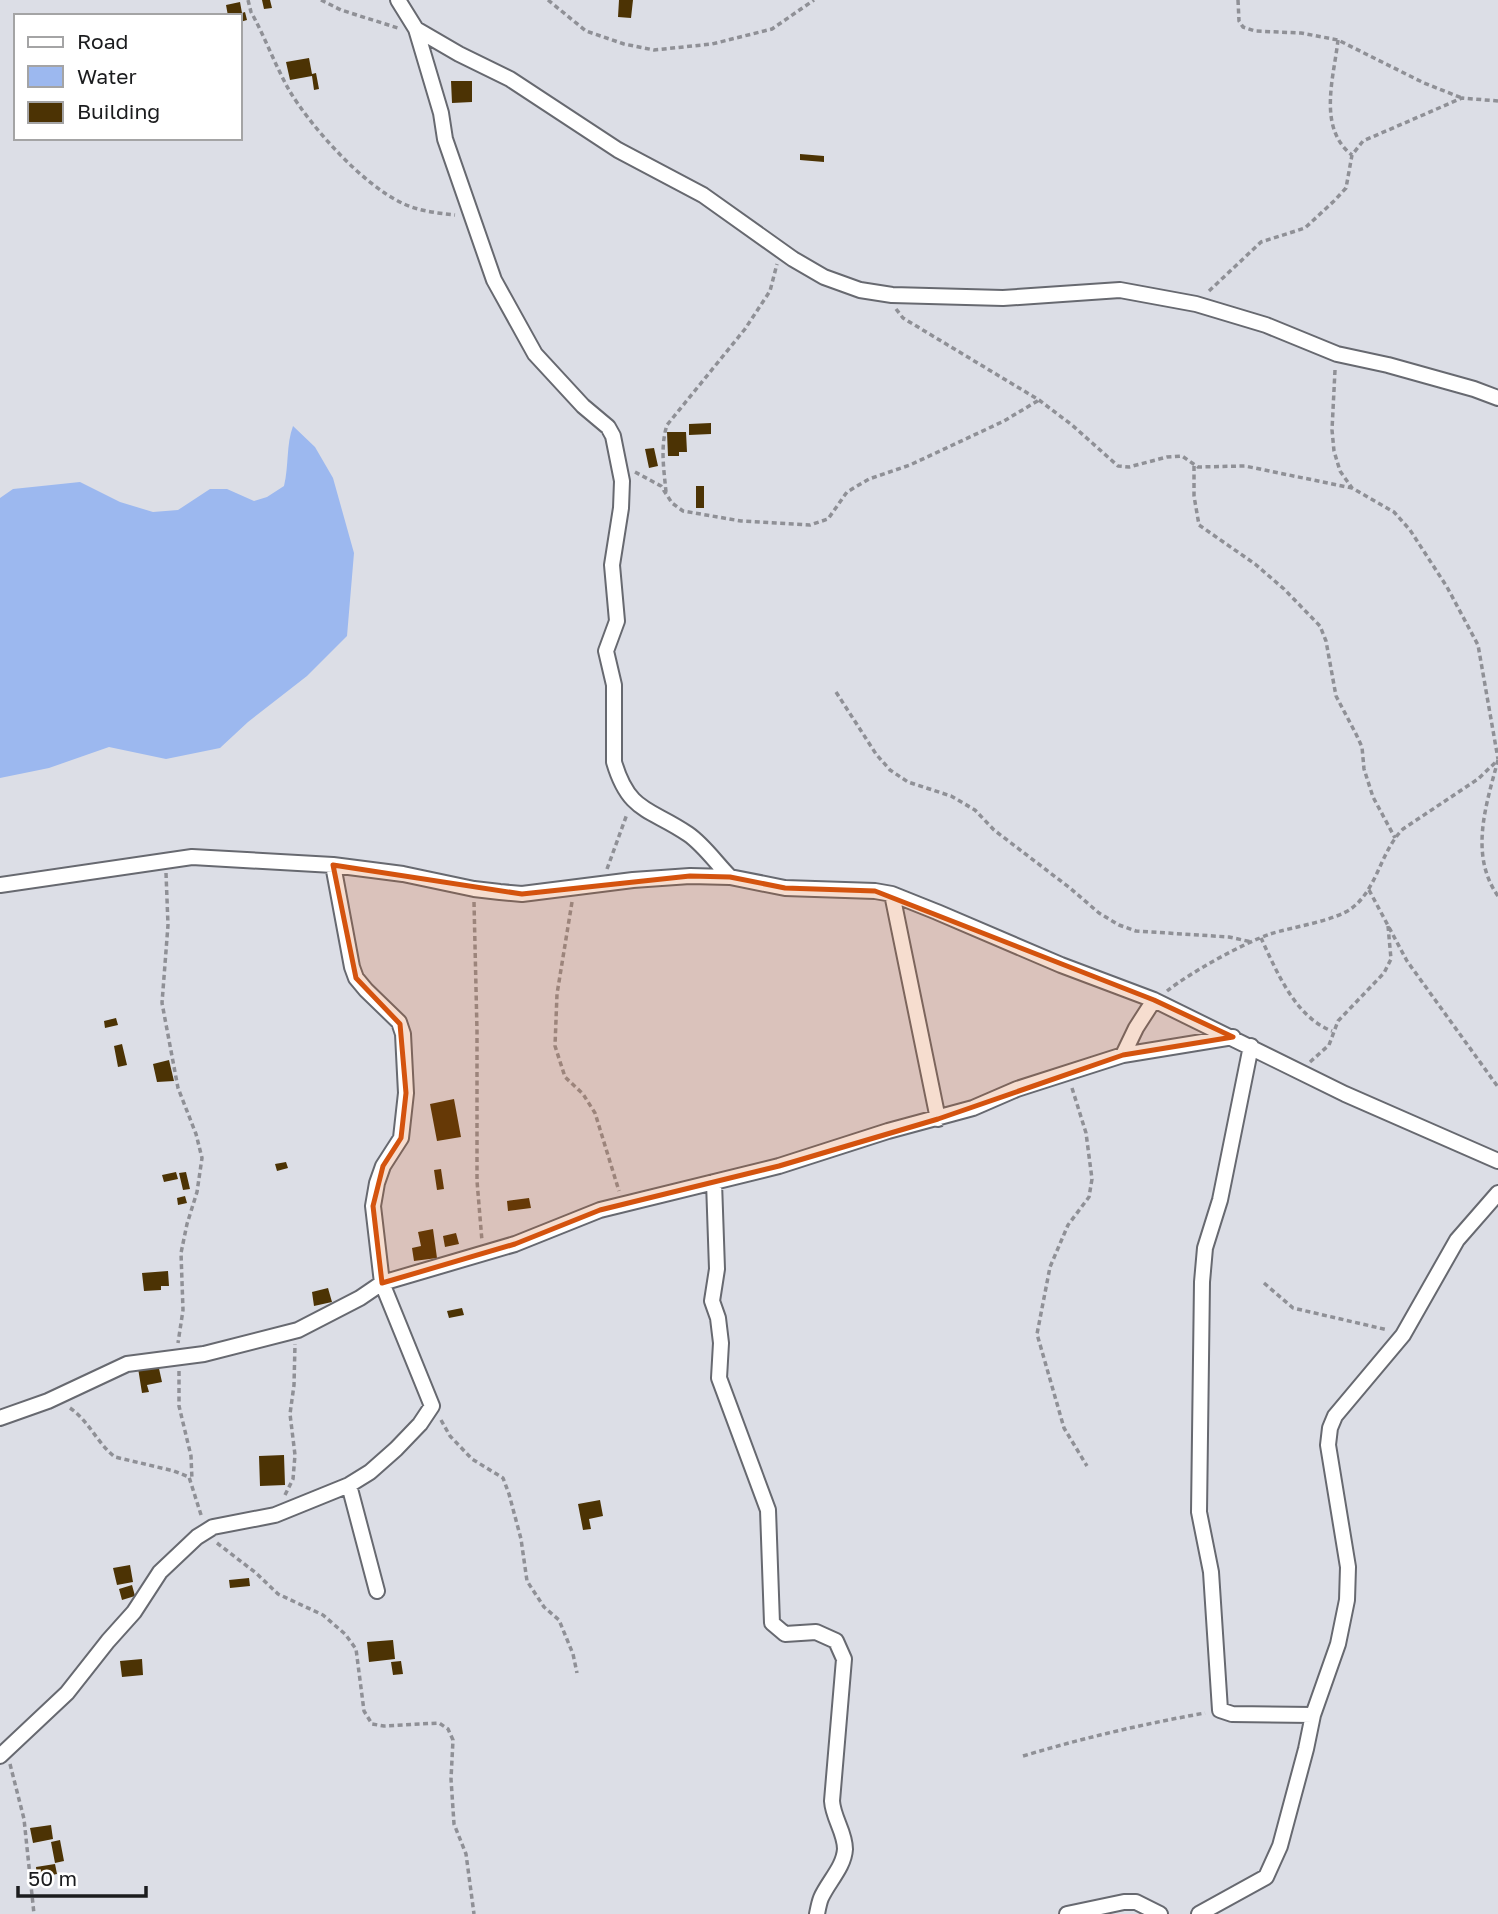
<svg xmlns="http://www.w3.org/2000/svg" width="1498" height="1914" viewBox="0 0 1498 1914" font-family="'Golos Text',sans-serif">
<rect width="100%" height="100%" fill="#dcdee6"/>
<!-- water -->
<path fill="#9cb8ef" d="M293,426L315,447L333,478L354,553L347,636L307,676L248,722L220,748L166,759L109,747L49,768L0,778V498L13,489L80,482L120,502L153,512L178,510L210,489H227L254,501L267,497L284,486C289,466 286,445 293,426Z"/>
<!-- building -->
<path fill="#4c3304" d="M262,0H270L272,8L264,9Z
M619,0H633L631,18L618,17Z
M240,2L242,13L245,12L247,20L240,22V16H228L226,5Z
M309,58L312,74L316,73L319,89L314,90L312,76L290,80L286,62Z
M451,81H472V102L452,103Z
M800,154L824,156V162L800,160Z
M711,423V434L689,435V424Z
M667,432H686L687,452H679V456H668Z
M654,448L658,466L649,468L645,449Z
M696,486H704V508H696Z
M116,1018L118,1025L105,1028L104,1021Z
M122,1044L127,1065L118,1067L114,1046Z
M169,1060L174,1081L157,1082L153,1064Z
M454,1099L461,1137L437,1141L430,1104Z
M286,1162L288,1168L277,1171L275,1164Z
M441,1169L444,1189L437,1190L434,1170Z
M176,1172L178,1179L164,1182L162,1175Z
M186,1172L190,1189L183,1190L179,1173Z
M185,1196L187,1203L178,1205L177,1198Z
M529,1198L531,1208L508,1211L507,1201Z
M433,1229L437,1258L414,1261L412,1248L421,1246L418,1232Z
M456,1233L459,1244L445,1247L443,1236Z
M168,1271L169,1286H161V1290L144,1291L142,1273Z
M328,1288L332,1302L314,1306L312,1292Z
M462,1308L464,1315L449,1318L447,1311Z
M158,1364L162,1382L147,1385L149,1392L142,1393L138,1368Z
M284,1455L285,1485L260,1486L259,1456Z
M600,1500L603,1516L589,1519L591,1529L583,1530L578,1504Z
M130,1565L133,1582L117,1585L113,1568Z
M249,1578L250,1586L230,1588L229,1580Z
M132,1585L135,1596L122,1600L119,1589Z
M393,1640L395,1659L369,1662L367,1642Z
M142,1659L143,1675L122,1677L120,1661Z
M401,1661L403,1674L393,1675L391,1662Z
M51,1825L53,1839L33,1843L30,1828Z
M60,1840L64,1861L55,1863L51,1842Z
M55,1864L57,1874L37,1878L36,1867Z"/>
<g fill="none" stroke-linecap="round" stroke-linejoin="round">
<defs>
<path id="street" d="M398,0L416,29L459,54L510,79L618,150L703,195L793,259L824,277L860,290L892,295L1003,298L1120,290L1196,304L1266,325L1337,354L1388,365L1474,389L1498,398
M416,29L441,113L445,139L494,280L535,354L583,406L608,427L613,436L622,481L621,508L612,565L617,621L606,651L614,685V762C629,813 650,808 688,834C704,845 716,863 730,877
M0,885L192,857L333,865L403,874L474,889L500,892L522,894L633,880L690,876L730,877L785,888L875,891L892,894L937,912L1061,965L1154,1000L1345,1094L1498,1161
M892,894L938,1119
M1251,1046L1220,1200L1205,1248L1202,1282L1199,1512L1211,1572L1220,1710L1232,1714L1313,1715
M1123,1055L1136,1028L1154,1000
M714,1182L717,1269L712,1301L718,1318L721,1343L719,1378L768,1510L772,1623L785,1634L816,1632L836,1641L844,1659L832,1801C833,1818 845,1832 845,1849C844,1867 828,1882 821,1898C819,1903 818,1909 817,1914
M0,1418L48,1401L127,1364L204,1354L298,1330L360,1298L382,1283L515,1244L600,1210L779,1166L888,1131L973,1108L1017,1089L1123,1055L1233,1037
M349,1485L377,1591
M0,1756L67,1693L108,1641L134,1612L160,1572L197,1537L213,1527L275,1515L349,1485L370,1472L396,1449L420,1424L432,1406L382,1283L373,1206L377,1183L383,1166L401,1138L406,1093L403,1034L399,1022L366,990L356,978L352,967L333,865
M1067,1914L1124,1902H1136L1160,1914
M1199,1914L1266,1877L1280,1846L1306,1749L1313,1715L1338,1644L1347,1600L1348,1567L1328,1445L1330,1428L1335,1416L1403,1335L1457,1240L1498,1193"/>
</defs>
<!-- street casing -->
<use href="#street" stroke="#676970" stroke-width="18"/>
<!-- path -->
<path stroke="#8f9096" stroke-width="3.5" stroke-dasharray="5 3.5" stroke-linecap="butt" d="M248,0L251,12C265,37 275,65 289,90C311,127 363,185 402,203C418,211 437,213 455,215
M321,0L341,10L398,28
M548,0L586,31L624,44L654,50L712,44L772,29L814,0
M1238,0L1239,21L1243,27L1255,31L1301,33L1338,40L1424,83L1462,98
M1338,40C1334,77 1317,128 1352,155
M1209,291L1261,242L1305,228L1334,201L1346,188L1352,155L1363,141L1462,98L1498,101
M896,309L903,318L1039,400L1072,425L1118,466L1129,467L1167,457L1182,456L1198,467L1245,466L1352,488
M1335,370L1332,430L1334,451L1340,471L1352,488L1394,512L1410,530L1447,587L1478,645L1498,759
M1194,466V496L1199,525L1255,564L1284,589L1320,626L1326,641L1336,696L1356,734L1362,747L1364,769L1373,797L1395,838
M635,472L661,486L672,503L683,511L741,521L810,525L828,519L847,492L869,479L910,465L1004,421L1039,400
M666,492C664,470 660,447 667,425L745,329L770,291L777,264
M836,692L876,754L890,770L908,782L951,796L975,810L994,830L1070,888L1099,913L1119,925L1136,931L1229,937L1252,942
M1498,760C1486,805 1469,855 1498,896
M607,869L627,814
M166,873L168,925L162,1003L178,1088L196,1134L202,1158L197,1192L187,1224L181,1253L183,1310L178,1343
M1369,890L1407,961L1498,1087
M474,902L477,1031V1181L482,1241
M572,902L557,994L555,1046L565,1077L583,1094L595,1113L619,1191
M1261,938C1277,972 1295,1017 1332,1031
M1167,991C1191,972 1242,944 1270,934C1292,927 1335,921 1352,908C1378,888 1380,852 1403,829L1478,779L1498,760
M1310,1062L1329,1045L1338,1021L1384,973L1391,959L1388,926
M1072,1088L1086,1133L1092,1179L1089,1197L1068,1225L1050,1267L1037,1334L1064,1428L1087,1466
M1264,1283L1293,1308L1388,1330
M179,1371V1406L191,1456L192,1480
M70,1408C89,1421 97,1443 115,1457L174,1471L189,1477L202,1518
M441,1420L450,1436L472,1459L503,1478L509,1494L521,1539L527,1581L544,1607L559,1620L573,1654L577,1673
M285,1495L293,1479L295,1455L290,1414L294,1385L295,1344
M217,1543L256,1573L278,1594L323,1615L345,1634L356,1649L364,1711L372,1724L384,1726L439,1723L448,1729L453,1740L451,1779L454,1824L466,1854L474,1914
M1023,1756C1083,1738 1143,1724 1205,1713
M10,1764L24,1819L34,1914"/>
<!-- street -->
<use href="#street" stroke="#fff" stroke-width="14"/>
</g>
<!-- marked area -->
<path fill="#d4530e" fill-opacity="0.2" stroke="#d4530e" stroke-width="5" stroke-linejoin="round" d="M333,865L522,894L690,876L730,877L785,888L875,891L1154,1000L1233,1037L1123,1055L938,1119L779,1166L600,1210L515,1244L382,1283L373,1206L383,1166L401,1138L406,1093L400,1024L356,978Z"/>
<!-- legend -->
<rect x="14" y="14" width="228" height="126" fill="#ffffff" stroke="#a4a4a5" stroke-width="2"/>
<rect x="28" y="37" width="35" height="10" fill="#ffffff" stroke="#a4a4a5" stroke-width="2"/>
<text x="77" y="49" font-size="21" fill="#1b1c1e">Road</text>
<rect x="28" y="66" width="35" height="21" fill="#9cb8ef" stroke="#a4a4a5" stroke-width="2"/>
<text x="77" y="84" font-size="21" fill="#1b1c1e">Water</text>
<rect x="28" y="102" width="35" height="21" fill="#4c3304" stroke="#a4a4a5" stroke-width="2"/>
<text x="77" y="119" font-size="21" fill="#1b1c1e">Building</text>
<!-- scale -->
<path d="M18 1886v10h128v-10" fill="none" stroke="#1b1c1e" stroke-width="3.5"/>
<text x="28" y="1886" font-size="21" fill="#1b1c1e" stroke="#ffffff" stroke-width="5" paint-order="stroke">50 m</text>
</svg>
